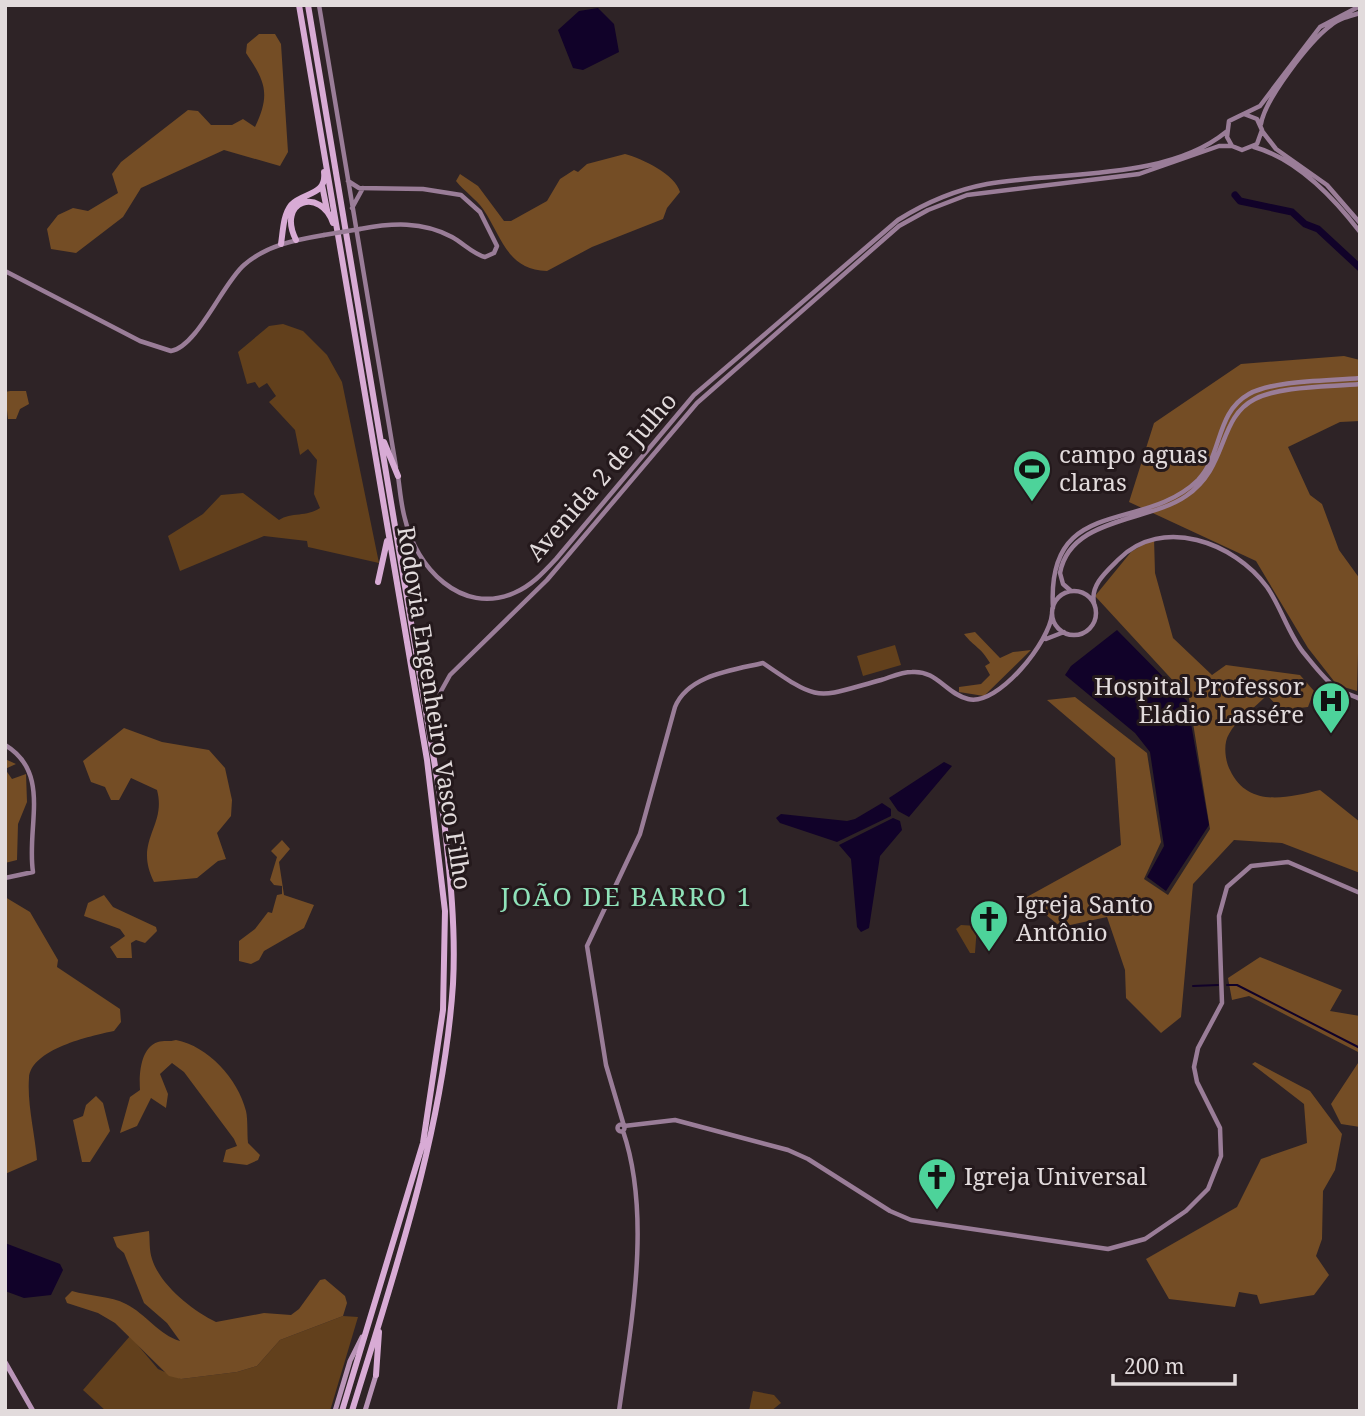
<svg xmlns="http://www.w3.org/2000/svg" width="1365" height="1416" viewBox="0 0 1365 1416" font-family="'Noto Serif',serif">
<rect width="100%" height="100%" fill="#2e2326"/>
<!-- green -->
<path fill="#62401c" d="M283,324L303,331L327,355L342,382L379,563L308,547L307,541L264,536L180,571L168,536L203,514L221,495L243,493L279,520C291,512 307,517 320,508L314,494L317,460L308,449L300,455L295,430L269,402L276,396L267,383L259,388L255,382L247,384L238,352L269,326Z
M895,645L901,665L863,676L857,656Z
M961,925L977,926L975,953H970L956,929Z
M343,1316L358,1317L330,1411H106L83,1390L130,1336L158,1369L181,1379L237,1372L257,1366L280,1340Z
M753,1391L774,1395L781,1403L771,1411H749Z"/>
<!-- forest -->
<path fill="#744d25" d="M259,34H275L281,44L288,152L280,166L224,150L141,188L123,217L76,253L51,249L47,229L58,215L73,208L88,211L118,193L112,174L121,162L188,110L198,111L211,125H232L243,119L255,127C271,94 265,81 246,53L247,44Z
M625,154C643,159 675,174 680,192L667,208L663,219L592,247L547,271C507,270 502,237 483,209C476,199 464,191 456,181L460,174L478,186L504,221H511L547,201L560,179L574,170L578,172L587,164Z
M1344,356L1360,360V421L1340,422L1288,447L1310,495L1322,504L1339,550L1360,579L1357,691L1337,685L1308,648L1256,561L1129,502L1154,423L1241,364Z
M10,391H26L29,404L20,409L16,419H8L5,392Z
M1154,538L1155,573L1173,638L1212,675L1226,665L1300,675L1314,691L1308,707L1281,710L1267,695C1256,707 1236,720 1229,734C1223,743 1225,761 1230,770C1248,808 1286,798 1320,790L1360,822V873L1282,843L1234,840L1193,884L1181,1017L1161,1033L1126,998L1125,970L1107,917L1061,927L1025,898L1121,845L1115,758L1047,700L1075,697L1147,753L1161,842L1144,879L1168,895L1210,829L1189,698L1095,596L1131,552Z
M975,632L1000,658L1013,652L1031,650L984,696L959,692V687L981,684L990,675L985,666L990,663C980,646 975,648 964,634Z
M124,728L162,742L209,750L225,768L232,800L231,816L217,833L226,859L218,861L197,878L154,882C133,840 167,827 157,790L131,778L119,800H111L105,787L91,782L83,761Z
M5,759L16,764L5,769L12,779L26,774L27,802L18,824L17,860L5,863Z
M282,840L290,849L279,862L284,895L314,905L304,928L264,951L259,960L251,964L239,961V941L255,929L268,912L272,913L277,895L282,894V886L274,885L270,880L277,857L271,851Z
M104,895L113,907L156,927L157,931L145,943L136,940L131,943L132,958H117L110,947L125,936L120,929L84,916L88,903Z
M5,897L30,912L58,960L57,967L120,1009L121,1022L114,1031C90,1036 31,1049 29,1078C27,1104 35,1134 37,1160L5,1174Z
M1260,957L1342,990L1330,1011L1360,1016V1053L1249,996L1232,1000L1228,978Z
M176,1040C208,1046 238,1079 246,1111C248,1120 247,1133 248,1143L260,1155L258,1160L247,1165L223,1162L226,1150L237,1146L234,1139L184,1072L172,1063L160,1074L168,1094L166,1108L151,1098L137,1126L120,1133L130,1097L140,1090C139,1075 140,1048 158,1042C163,1040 170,1042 176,1040Z
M1360,1060V1127L1341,1124L1331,1104Z
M1255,1062L1310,1091L1342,1134L1335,1170L1323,1191L1322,1239L1316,1256L1329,1275L1314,1295L1260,1304L1257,1295L1239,1292L1235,1307L1169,1299L1146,1259L1237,1207L1261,1159L1307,1143L1304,1104L1252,1064Z
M96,1096L103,1103L110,1131L90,1162H82L73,1120L83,1116L86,1105Z
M149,1231C150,1240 149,1250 152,1259C160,1285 193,1311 216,1322L264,1313L291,1315L299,1309L320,1280L325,1279L345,1296L347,1303L343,1316L280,1340L257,1366L237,1372L181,1379L169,1376L115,1323L98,1313L67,1303L65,1298L72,1291C89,1296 111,1296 126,1304C146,1314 159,1335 180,1341L167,1323L144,1303L124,1253L117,1247L113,1237Z"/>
<!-- water -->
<path fill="#110229" d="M598,8L614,24L619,52L583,70L573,68L558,30L579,11Z
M1117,630L1187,701L1209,825L1166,891L1147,877L1164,846L1150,752L1135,733L1065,675L1071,666Z
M944,762L952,766L909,817L898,811L889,798Z
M882,803L891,809V816L837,842L780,823L776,818L781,814L847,821L855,819Z
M893,818L900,821L902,830L880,856L869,928L861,932L857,927L851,859L839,845Z
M5,1243L60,1264L63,1270L51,1295L24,1298L5,1291Z"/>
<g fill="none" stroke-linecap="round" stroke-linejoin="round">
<!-- stream -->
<path stroke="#110229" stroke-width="2" d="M1227,985H1237L1360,1048
M1193,986L1218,985"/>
<!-- river -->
<path stroke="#110229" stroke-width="7" d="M1235,195L1240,201L1292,212L1305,224L1318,229L1360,268"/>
<!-- secondary -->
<path stroke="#9a7d98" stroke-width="4.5" d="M319,5L396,467
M1244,114L1257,119L1262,130L1257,144L1242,150L1232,146L1227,137L1229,121L1260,106L1320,27L1360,6
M1261,124C1265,99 1309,42 1330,26C1338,19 1349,16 1360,13
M1262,131L1276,149L1327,185L1360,223
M1254,147C1297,159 1334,198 1360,232
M348,181L359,188L423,189L461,195L480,212L497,246L494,253L485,257C473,254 463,243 452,237C422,221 392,223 360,229
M352,208L363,188
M5,271L140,341L171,351C197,347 223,283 244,265C267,245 295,240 324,235
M398,476C400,490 401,505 405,519C416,567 461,616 514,593C531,586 543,573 556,559L694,395L898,220C925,203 955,190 987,184C1060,171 1166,181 1226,132
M1071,591L1063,584L1060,573C1070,517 1149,522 1186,496C1229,467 1217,418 1255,399C1280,386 1330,387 1360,384
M1052 613a22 22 0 1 1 44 0a22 22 0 1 1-44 0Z
M1094,603C1090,585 1107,571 1119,559C1162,516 1234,542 1267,587C1281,607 1288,633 1303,652C1313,664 1324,679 1336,688C1343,693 1352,695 1360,699
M1053,608C1046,494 1143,534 1198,480C1223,454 1215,413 1249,394C1274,380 1330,381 1360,378
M1046,639L1064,632
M434,716L440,693L450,675L547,580L697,403L899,226L928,210L967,195L1139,174L1219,146H1232
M5,745C52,773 26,827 33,872L5,878
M617.5 1128a3.5 3.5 0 1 1 7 0a3.5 3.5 0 1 1-7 0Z
M624,1126L675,1120L788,1150L808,1159L890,1211L911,1220L1108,1249L1145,1239L1186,1211L1208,1189L1221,1156L1220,1128L1197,1082L1194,1067L1198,1048L1222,1003L1219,916L1227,887L1251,866L1288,862L1360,893
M624,1126L606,1065L587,946L640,834L675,707C688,675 733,670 763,663C821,703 815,698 881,680C891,677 901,672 912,672C937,670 946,694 968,699C998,707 1050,641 1052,614
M619,1411C631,1324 652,1216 623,1131"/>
<!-- primary -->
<path stroke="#ba95b8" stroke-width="5" d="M5,1362L33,1411
M335,1411L350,1361L362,1337
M365,1411L376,1375"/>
<!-- highway -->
<path stroke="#d8abd5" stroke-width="6" d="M299,5L427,760L445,911L443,1010L423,1143L342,1411
M308,5L444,820C450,874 456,929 453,984C443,1131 395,1271 352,1411
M322,185L327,210
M296,240C276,200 321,187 333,223
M281,244C283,232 283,215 291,205C303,192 327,196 324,172
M384,442L398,476
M378,582L387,541
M434,716V735
M376,1375L379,1332"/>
<!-- secondary-bridge -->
<path stroke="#9a7d98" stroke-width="4.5" d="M324,235L360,229"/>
</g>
<!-- icons -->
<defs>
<symbol id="stadium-pin" viewBox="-11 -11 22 30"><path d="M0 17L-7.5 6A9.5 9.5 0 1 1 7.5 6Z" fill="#4dd39a" stroke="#24191c"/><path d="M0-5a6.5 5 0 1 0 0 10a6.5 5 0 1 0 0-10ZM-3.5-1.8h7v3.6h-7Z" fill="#111"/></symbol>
<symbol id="hospital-pin" viewBox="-11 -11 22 30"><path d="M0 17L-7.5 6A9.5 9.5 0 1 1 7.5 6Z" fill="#4dd39a" stroke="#24191c"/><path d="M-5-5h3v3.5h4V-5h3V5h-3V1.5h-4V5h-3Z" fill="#111"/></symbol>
<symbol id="church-pin" viewBox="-11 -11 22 30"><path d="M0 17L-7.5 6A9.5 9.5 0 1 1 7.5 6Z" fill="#4dd39a" stroke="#24191c"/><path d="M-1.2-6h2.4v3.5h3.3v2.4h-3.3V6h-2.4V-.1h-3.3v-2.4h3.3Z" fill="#111"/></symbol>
</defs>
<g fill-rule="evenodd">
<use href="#stadium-pin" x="1010" y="447" width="44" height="60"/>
<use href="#hospital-pin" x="1309" y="679" width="44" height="60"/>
<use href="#church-pin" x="967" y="897" width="44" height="60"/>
<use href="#church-pin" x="915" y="1155" width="44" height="60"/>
</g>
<g text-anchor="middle" stroke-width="6" stroke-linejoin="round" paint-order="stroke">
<!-- poi labels -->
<g font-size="24" fill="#e2dbdc" stroke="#24191c" text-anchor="start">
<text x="1059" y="463">campo aguas<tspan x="1059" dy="28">claras</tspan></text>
<text x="1304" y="695" text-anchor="end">Hospital Professor<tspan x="1304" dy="28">Eládio Lassére</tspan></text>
<text x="1016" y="913">Igreja Santo<tspan x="1016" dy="28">Antônio</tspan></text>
<text x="964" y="1185">Igreja Universal</text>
</g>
<!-- street labels -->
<g font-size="24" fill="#e2dbdc" stroke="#24191c">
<text transform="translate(602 477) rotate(-49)" y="8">Avenida 2 de Julho</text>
<text transform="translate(434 708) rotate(81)" y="8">Rodovia Engenheiro Vasco Filho</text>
</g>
<!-- neighbourhood labels -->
<g font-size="26" letter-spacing="2" fill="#8fe2b9" stroke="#24191c">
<text x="627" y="906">JOÃO DE BARRO 1</text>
</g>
</g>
<!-- border -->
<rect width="1365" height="1416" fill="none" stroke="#e2dbdc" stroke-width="14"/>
<!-- scale -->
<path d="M1113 1374v10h122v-10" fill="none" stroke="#e2dbdc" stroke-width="3.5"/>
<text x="1124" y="1374" font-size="21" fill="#e2dbdc" stroke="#24191c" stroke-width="5" paint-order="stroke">200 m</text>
</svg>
